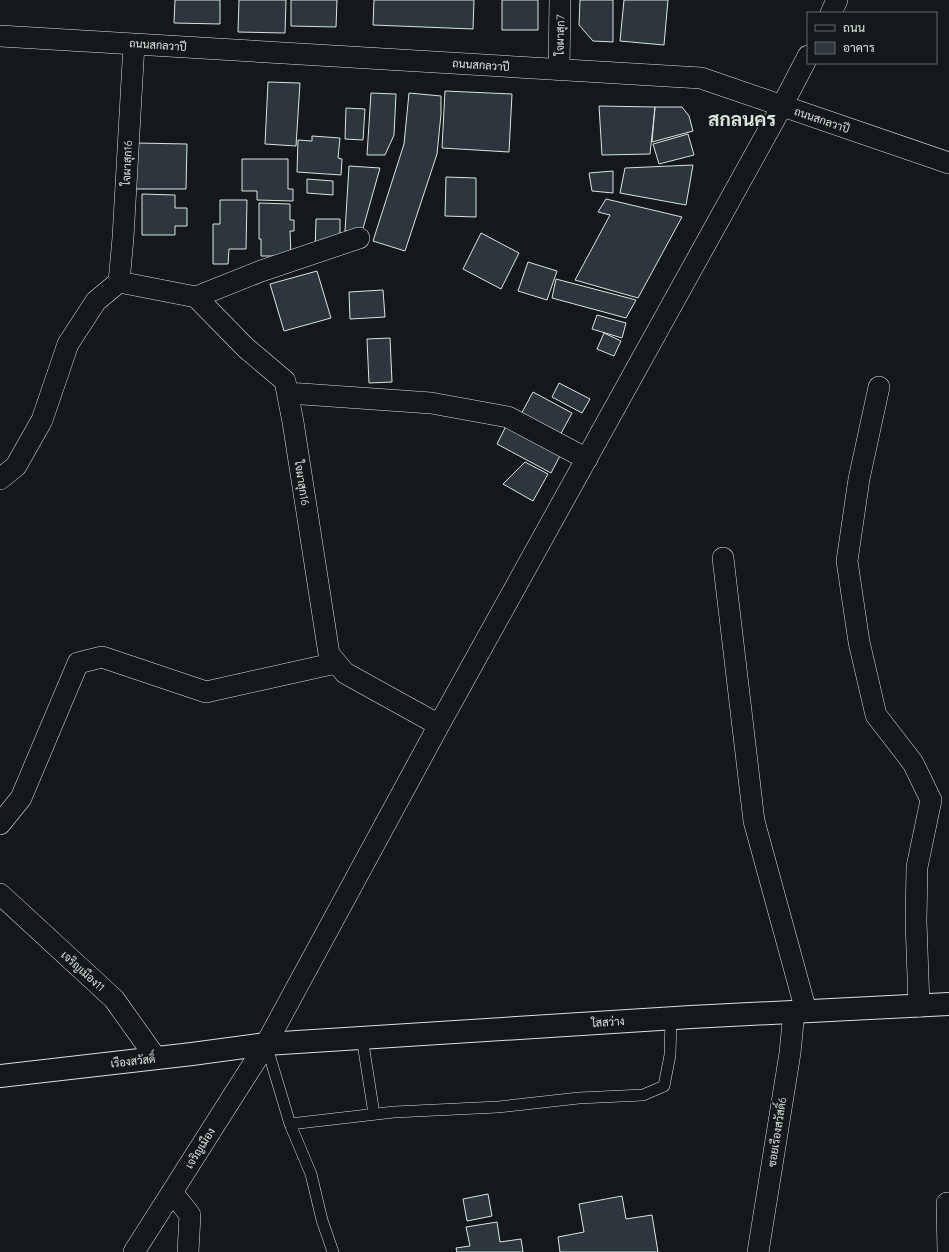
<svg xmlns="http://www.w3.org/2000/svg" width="949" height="1252" viewBox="0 0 949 1252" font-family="Quicksand,Sarabun,sans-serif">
<rect width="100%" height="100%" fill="#14181c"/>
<!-- building -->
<path fill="#2c363c" stroke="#d8e6dc" d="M175,0H220V24L174,23Z
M239,0H286L285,33L238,32Z
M291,0H337L336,27L291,26Z
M374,0H474L473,29L373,25Z
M502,0H538V30H502Z
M580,0H613V42L593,41L579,25Z
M624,0H668L664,45L620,41Z
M268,82L300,83L296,146L265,144Z
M445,91L512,94L509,152L442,148Z
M371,93L396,94L394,135L385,155H367Z
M409,93L441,96V114L437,154L405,251L373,241L404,144Z
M599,106L655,107L650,154L602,155Z
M655,107H682L689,116L693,131L652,142Z
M346,108L365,109L363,140L345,139Z
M688,134L694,155L659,164L653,144Z
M312,136L340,138L338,158L342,159L341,175L297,172L298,140L312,141Z
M137,143L187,144L186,189H136Z
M242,159H288V189H293V201L257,200V191H242Z
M693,165L686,205L620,193L625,168Z
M349,166L380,168L362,232L345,231Z
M613,171V193L592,191L589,173Z
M446,177L476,178V217L445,216Z
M307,179L333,181V195L307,193Z
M142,194L175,195V208H187V226H175V235H142Z
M606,199L682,217L638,298L575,280L610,215L598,212Z
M220,200H247L246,249H229L228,264H213V224H220Z
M259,203L290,204V220H294V231H290L291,256H261V239H259Z
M316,219H340V243L315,251Z
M481,233L519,253L501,289L463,269Z
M528,262L557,271L547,300L518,291Z
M317,271L331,318L284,331L270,284Z
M556,279L636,300L626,318L552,298Z
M383,290L385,317L350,319L349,292Z
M597,315L626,323L622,338L592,329Z
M604,333L621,341L614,356L597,349Z
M390,338L392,382L369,383L367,339Z
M559,383L590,399L582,413L552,397Z
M533,392L572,413L558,439L519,418Z
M508,422L562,452L551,473L497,444Z
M525,462L548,474L533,501L503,484Z
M488,1194L492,1216L467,1221L463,1199Z
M622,1196L626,1219L652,1215L658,1252H560L558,1237L584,1232L579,1204Z
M497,1222L500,1242L521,1239L523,1252H457L456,1248L470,1246L466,1227Z"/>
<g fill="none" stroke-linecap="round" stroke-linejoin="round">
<defs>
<path id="lane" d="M362,1037L374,1114
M266,1044L290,1124L311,1174L322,1220L333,1252
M290,1124L394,1112L498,1107L579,1098L643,1095L664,1086L670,1055L671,1018"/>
<path id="street" d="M831,13L837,0
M0,36L701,78L949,163
M559,70L560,0
M119,282L196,297L246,348L285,381L293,422L329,654L345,673L439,725
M196,297L261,271L359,238
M879,387L859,479L847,561L859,642L876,715L913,763L931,800L917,867L916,921L919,1006
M288,393L431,403L508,417L587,459
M0,479L16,466L42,420L68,344L96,301L119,282L123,238L134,44
M723,558L754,821L806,1011
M0,824L21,798L78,663L102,657L206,692L336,663
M0,894L114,999L156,1058
M172,1192L190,1215L188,1252
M947,1203L948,1252
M134,1252L266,1044L439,725L782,106L808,56
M758,1252L790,1053L794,1012"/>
<path id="secondary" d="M0,1076L192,1054L266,1044L691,1017L949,1004"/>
</defs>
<!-- lane casing -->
<use href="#lane" stroke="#d8e6dc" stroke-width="12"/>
<!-- street casing -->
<use href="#street" stroke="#d8e6dc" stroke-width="22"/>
<!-- secondary casing -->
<use href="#secondary" stroke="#d8e6dc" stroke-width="24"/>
<!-- lane -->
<use href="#lane" stroke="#14181c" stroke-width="11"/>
<!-- street -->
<use href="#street" stroke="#14181c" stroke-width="21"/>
<!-- secondary -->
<use href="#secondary" stroke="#14181c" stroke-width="22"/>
</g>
<g text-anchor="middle" stroke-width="3" stroke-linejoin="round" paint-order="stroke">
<!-- street labels -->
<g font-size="11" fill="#d8e6dc" stroke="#14181c">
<text transform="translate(560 35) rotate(-89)" y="4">ใจผาสุก7</text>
<text transform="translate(158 45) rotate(4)" y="4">ถนนสกลวาปี</text>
<text transform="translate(481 65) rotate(4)" y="4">ถนนสกลวาปี</text>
<text transform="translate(822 120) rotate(19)" y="4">ถนนสกลวาปี</text>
<text transform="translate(127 163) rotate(-87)" y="4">ใจผาสุก16</text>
<text transform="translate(302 483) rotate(81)" y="4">ใจผาสุก16</text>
<text transform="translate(83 971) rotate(42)" y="4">เจริญเมือง11</text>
<text transform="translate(608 1022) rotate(-4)" y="4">ใสสว่าง</text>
<text transform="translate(133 1061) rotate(-6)" y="4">เรืองสวัสดิ์</text>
<text transform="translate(777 1132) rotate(-81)" y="4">ซอยเรืองสวัสดิ์6</text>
<text transform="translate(200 1148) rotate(-58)" y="4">เจริญเมือง</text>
</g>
<!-- town labels -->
<g font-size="19" font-weight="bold" fill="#d8e6dc" stroke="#14181c">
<text x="742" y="126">สกลนคร</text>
</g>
</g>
<!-- legend -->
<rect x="807" y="12" width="130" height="52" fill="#14181c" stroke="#626a69"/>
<rect x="815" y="25" width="20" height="6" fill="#14181c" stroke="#626a69"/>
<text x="843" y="32" font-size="12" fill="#d8e6dc">ถนน</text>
<rect x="815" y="42" width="20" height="12" fill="#2c363c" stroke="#626a69"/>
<text x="843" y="52" font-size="12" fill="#d8e6dc">อาคาร</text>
</svg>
